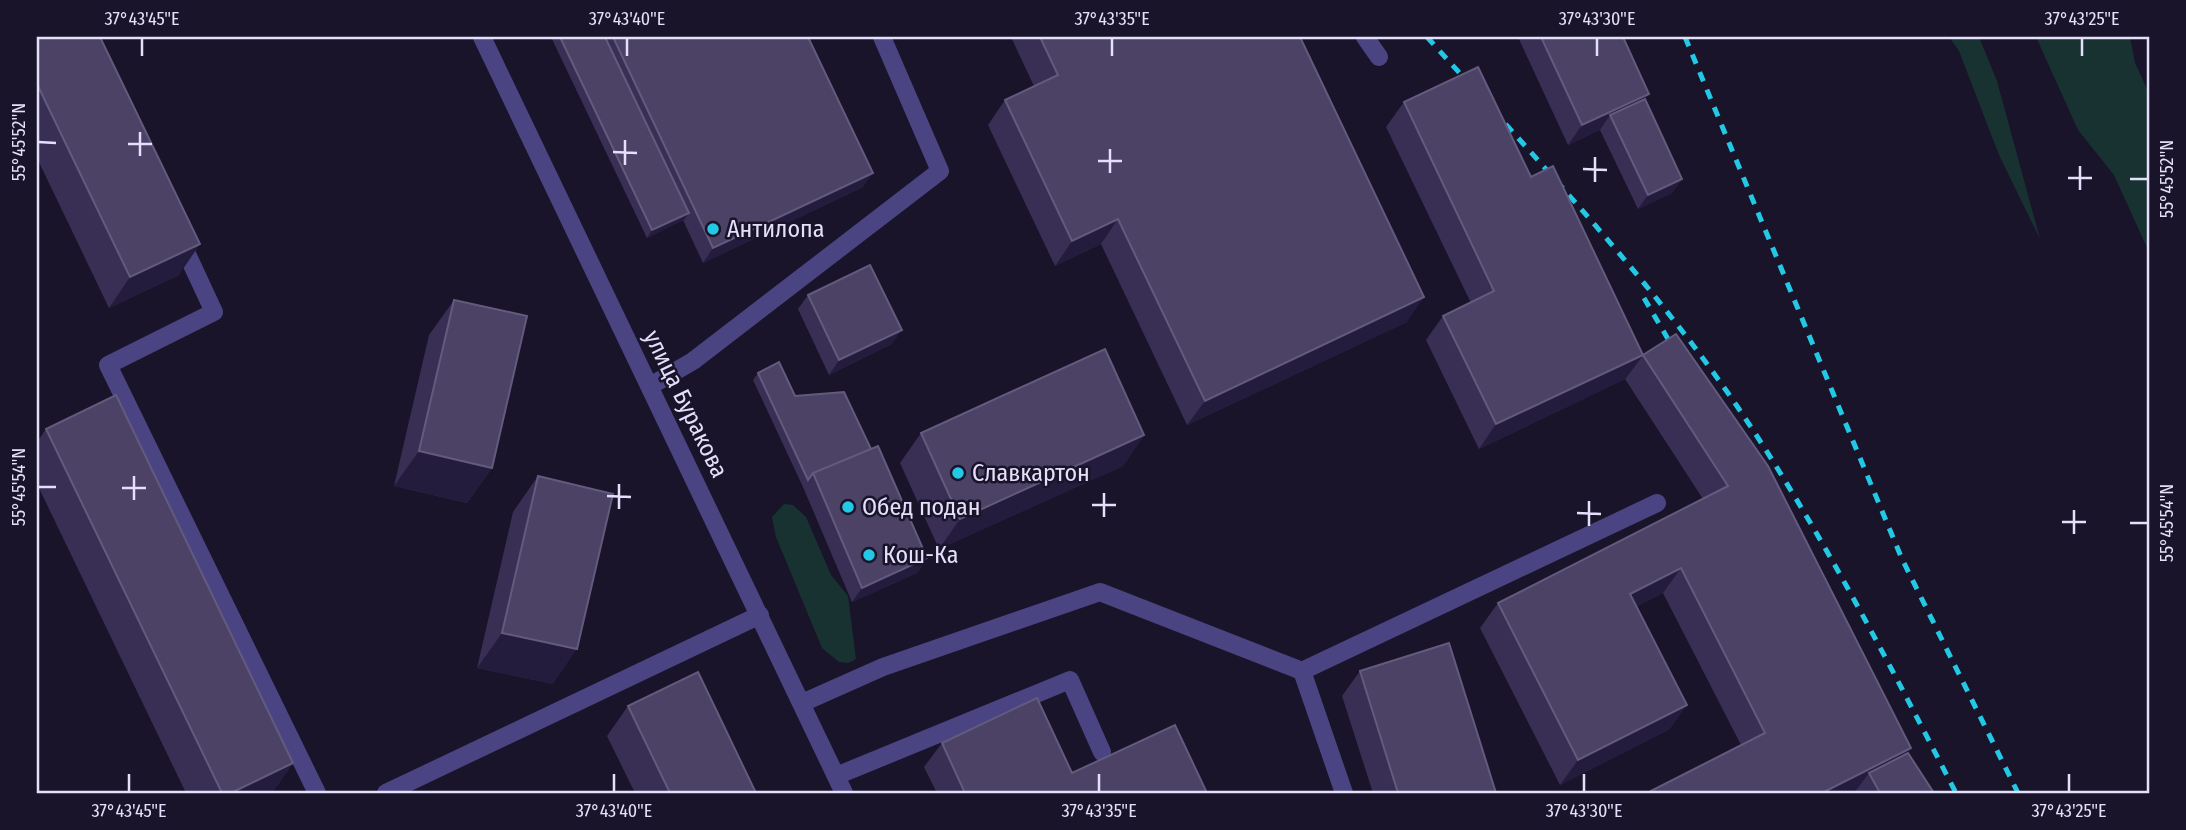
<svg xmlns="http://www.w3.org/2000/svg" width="2186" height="830" viewBox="0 0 2186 830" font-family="'Fira Sans Condensed',sans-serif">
<rect width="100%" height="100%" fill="#191429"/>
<!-- green -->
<path fill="#183232" d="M1949,37H1979L1997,81L2040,239L1999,155L1959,51Z
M2036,37H2130L2135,63L2149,93V252L2114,175L2078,130Z
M784,504L793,505L806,517L831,575L848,596L856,659L848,663L839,662L822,648L776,537L772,517Z"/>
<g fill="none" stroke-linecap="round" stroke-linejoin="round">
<!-- minor -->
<path stroke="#4a4582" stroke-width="18" d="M482,37L844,793
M1365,37L1379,57
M180,239L214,312L108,365L317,793
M650,386L693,361L940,171L882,37
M1302,671L1344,793
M802,703L883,667L1100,592L1302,671L1657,503
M836,776L1070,680L1102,752
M386,793L760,615"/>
<!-- rail -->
<path stroke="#23c8e4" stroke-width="5" stroke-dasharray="10 9" stroke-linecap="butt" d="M1427,37L1474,89
M1685,37L1902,559L2018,793
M1493,110C1579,206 1666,302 1739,409C1821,531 1889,663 1956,793
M1644,298L1678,356"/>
</g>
<!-- wall -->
<path fill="#392f55" d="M37,37L179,275L109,308L37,158Z
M551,37H808L863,187L703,263L683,220L647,238Z
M1011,37H1300L1407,322L1187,425L1101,244L1055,266L988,125L1005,100L1034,86Z
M1518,37H1623L1649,94L1645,99L1682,179L1672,193L1638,209L1600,130L1568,145Z
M1404,102L1531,177L1625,379L1479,449L1426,340L1443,316L1471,303L1386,127Z
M808,295L892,344L829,375L798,309Z
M454,300L492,468L467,503L394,486L429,335Z
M1643,355L1908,753L1934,793H1647L1741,745L1663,593L1637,606L1670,729L1560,785L1480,628L1498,603L1703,499L1625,379Z
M758,373L795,396L871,449L927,558L917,573L852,602L803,487L753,380Z
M46,429L293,763L272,793H186L37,484V442Z
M921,433L1144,435L1123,466L939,549L900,463Z
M538,476L553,684L477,668L513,512Z
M1360,671L1496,793H1373L1342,696Z
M628,706L756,793H635L607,736Z
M942,743L1072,773L1207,793H937L924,767Z"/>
<!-- shaded-wall -->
<path fill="#241c3c" d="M1649,94L1635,114L1610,115L1600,130L1568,145L1582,125Z
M873,173L863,187L703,263L713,248Z
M1682,179L1672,193L1638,209L1648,195Z
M689,213L684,220L647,238L652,230Z
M1118,219L1101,244L1055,266L1072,241Z
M200,244L179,275L109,308L130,277Z
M1424,297L1407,322L1187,425L1205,401Z
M902,330L892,344L829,375L839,360Z
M1643,355L1625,379L1479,449L1496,424Z
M1144,435L1123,466L939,549L960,519Z
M419,451L492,468L467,503L394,486Z
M927,558L917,573L852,602L862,588Z
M1681,568L1663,593L1613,618L1630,594Z
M502,633L577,649L553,684L477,668Z
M1687,705L1670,729L1560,785L1578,760Z
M1911,748L1894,773H1869L1854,793H1822Z
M293,763L272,793H231Z"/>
<!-- building -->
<path fill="#4b4266" stroke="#635b7e" stroke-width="2" d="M37,37H100L200,244L130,277L37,84Z
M560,37H605L689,213L652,230Z
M613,37H808L873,173L713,248Z
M1040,37H1300L1424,297L1205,401L1118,219L1072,241L1005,100L1058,75Z
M1541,37H1623L1649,94L1582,125Z
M1478,67L1531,177L1553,166L1643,355L1496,424L1443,316L1494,291L1404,102Z
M1645,99L1682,179L1648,195L1610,115Z
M870,265L902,330L839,360L808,295Z
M454,300L527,316L492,468L419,451Z
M1676,334L1768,466L1911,748L1822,793H1647L1765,733L1681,568L1630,594L1687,705L1578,760L1498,603L1728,486L1643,355Z
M1105,349L1144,435L960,519L921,433Z
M779,362L795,396L844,392L871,449L813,473L808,480L758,373Z
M116,395L293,763L231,793H222L46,429Z
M878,446L927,558L862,588L813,473Z
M538,476L613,494L577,649L502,633Z
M1449,643L1496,793H1398L1360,671Z
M698,672L756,793H670L628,706Z
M1037,698L1072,773L1175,725L1207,793H965L942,743Z
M1908,753L1934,793H1880L1869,773Z"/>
<!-- ticks -->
<path fill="none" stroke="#e4e0fb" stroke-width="2.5" d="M142,56V38M627,56V38M1112,56V38M1597,56V38M2082,56V38M38,142L56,143M128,144H152M613,152L637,153M140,156V132M1098,161H1122M625,165V140M1583,169L1607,170M1110,173V149M2068,178H2092M2130,179H2148M1595,182V157M2080,190V166M38,487H56M122,488H146M607,496L631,497M134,500V476M1092,505H1116M619,509V484M1577,513L1601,514M1104,517V493M2062,522H2086M2130,523H2148M1589,526V501M2074,534V510M129,792V774M614,792V774M1099,792V774M1584,792V774M2069,792V774"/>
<!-- markers -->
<g fill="#23c8e4" stroke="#191429" stroke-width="2.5">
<circle cx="713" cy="229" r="7"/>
<circle cx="958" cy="473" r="7"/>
<circle cx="848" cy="507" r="7"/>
<circle cx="869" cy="555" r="7"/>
</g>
<g text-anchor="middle" stroke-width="5" stroke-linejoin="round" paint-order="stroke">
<!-- poi labels -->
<g font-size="24" fill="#e4e0fb" stroke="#191429" text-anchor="start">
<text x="727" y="237">Антилопа</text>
<text x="972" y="481">Славкартон</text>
<text x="862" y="515">Обед подан</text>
<text x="883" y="563">Кош-Ка</text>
</g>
<!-- street labels -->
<g font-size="24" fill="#e4e0fb" stroke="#191429">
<text transform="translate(686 404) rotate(64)" y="8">улица Буракова</text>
</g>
</g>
<!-- border -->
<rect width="2186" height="830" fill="none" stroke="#191429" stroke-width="77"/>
<rect x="38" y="38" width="2110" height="754" fill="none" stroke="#e4e0fb" stroke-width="2.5"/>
<g font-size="18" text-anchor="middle" fill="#e4e0fb">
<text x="142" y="25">37°43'45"E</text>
<text x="627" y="25">37°43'40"E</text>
<text x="1112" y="25">37°43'35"E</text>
<text x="1597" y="25">37°43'30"E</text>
<text x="2082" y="25">37°43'25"E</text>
<text transform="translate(19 142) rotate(-90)" y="6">55°45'52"N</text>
<text transform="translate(2167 179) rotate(-90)" y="6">55°45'52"N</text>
<text transform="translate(19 487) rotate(-90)" y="6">55°45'54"N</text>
<text transform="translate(2167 523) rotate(-90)" y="6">55°45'54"N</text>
<text x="129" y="817">37°43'45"E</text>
<text x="614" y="817">37°43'40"E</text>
<text x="1099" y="817">37°43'35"E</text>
<text x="1584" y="817">37°43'30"E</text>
<text x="2069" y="817">37°43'25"E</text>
</g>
</svg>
